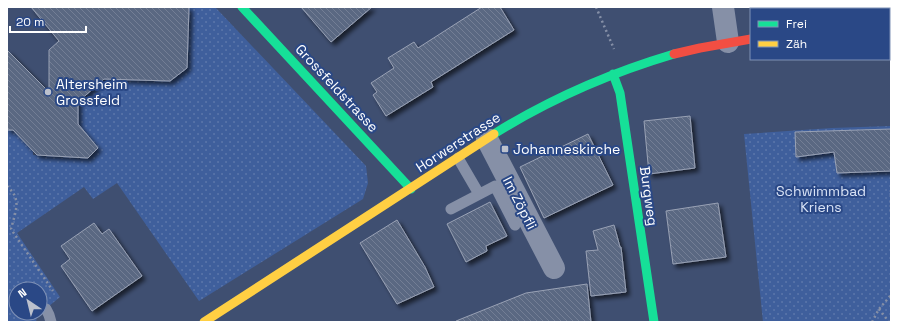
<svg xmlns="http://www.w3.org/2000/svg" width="898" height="329" viewBox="0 0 898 329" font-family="'Space Grotesk',sans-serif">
<defs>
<pattern id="park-dots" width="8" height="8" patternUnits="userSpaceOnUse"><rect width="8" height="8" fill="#3f5f9c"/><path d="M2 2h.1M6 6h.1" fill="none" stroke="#5c77ab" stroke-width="1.8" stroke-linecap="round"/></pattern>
<pattern id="building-back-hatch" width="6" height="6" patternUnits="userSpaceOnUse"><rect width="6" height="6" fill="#5a6782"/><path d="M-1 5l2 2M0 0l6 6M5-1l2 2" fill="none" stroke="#737e95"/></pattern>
<filter id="shadow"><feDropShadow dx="3.5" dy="3.5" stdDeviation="2" flood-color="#0009"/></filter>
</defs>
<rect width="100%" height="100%" fill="#3f4f71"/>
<!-- park -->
<path fill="url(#park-dots)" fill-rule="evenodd" d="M189,7H215L366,166L368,183L363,199L199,301L117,183L93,199L84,187L17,233L60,297L37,316L36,322H7V130H13L33,151V155L88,157L98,148L78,124V102L104,79L170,81L187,67ZM16,289H40V313H16Z
M891,126V322H763L744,134L832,128Z"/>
<!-- building -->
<path fill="url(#building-back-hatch)" stroke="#99a2b5" filter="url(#shadow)" d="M31,7H189L187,68L170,81L104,79L78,102V124L98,148L88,158L37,155L13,130H7V50L49,92V50L59,41Z
M301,7H372L331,42Z
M482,7H500L514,30L431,82L433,87L386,116L373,95L377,92L371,83L394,68L388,58L414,42L418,48Z
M690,116L695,168L649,174L644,121Z
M891,129V171L837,173L834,152L796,157L795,132Z
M588,134L613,185L544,218L520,167Z
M490,202L507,236L486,246L487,251L466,262L447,224Z
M718,203L726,257L673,264L666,211Z
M397,220L425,267L434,287L397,304L360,243Z
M94,223L102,234L109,229L142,276L92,311L61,266L70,259L61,246Z
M614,225L620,247H621L626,292L591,296L586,251L598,250L593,231Z
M587,284L591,322H456V321L526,293Z"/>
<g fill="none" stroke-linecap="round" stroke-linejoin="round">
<!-- path -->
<path stroke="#8690a7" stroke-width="2.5" stroke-dasharray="2 3" stroke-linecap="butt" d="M596,7L614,49
M7,186C11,190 15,194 16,200C18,207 13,221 11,229L53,291
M891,190V213
M879,309L889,322
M872,322L879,309L891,295"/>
<!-- lane -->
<path stroke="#8690a7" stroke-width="11" d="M458,158L479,194
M451,209L495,186L515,225
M46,309L49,315L51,322"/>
<!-- street -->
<path stroke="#8690a7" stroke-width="22" d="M723,7L728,42
M487,139L554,268"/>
<!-- fast -->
<path stroke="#16e098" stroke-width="9" d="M242,7L411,189
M889,33H891
M613,74L620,93L654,322
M494,134C550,99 610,73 674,54"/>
<!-- slow -->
<path stroke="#ffcf43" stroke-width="9" d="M204,322L494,134"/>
<!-- jam -->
<path stroke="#f24e42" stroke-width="9" d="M674,54L700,48L751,39"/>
</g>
<!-- markers -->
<g fill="#bcc1cd" stroke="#2a4886" stroke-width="1.5">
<circle cx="48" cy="92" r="4"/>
<rect x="501" y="145" width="8" height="8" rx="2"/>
</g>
<g text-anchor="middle" stroke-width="4" stroke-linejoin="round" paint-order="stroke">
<!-- poi labels -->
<g font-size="14" fill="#fff" stroke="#2a4886" text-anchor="start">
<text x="56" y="89">Altersheim<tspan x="56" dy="16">Grossfeld</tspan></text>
<text x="513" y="154">Johanneskirche</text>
</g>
<!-- street labels -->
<g font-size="14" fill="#fff" stroke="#2a4886">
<text transform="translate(337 88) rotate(47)" y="5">Grossfeldstrasse</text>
<text transform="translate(458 142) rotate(-33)" y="5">Horwerstrasse</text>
<text transform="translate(649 196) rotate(82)" y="5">Burgweg</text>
<text transform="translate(520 203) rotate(63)" y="5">Im Zöpfli</text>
</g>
<!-- park labels -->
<g font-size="14" fill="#d9e3f6" stroke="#2a4886">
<text x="821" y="196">Schwimmbad<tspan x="821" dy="16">Kriens</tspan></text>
</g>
</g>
<!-- border -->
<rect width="898" height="329" fill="none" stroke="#ffffff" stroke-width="16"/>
<!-- legend -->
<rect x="750" y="8" width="140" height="52" fill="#2a4886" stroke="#7f91b6"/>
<rect x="758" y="21" width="20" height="6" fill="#16e098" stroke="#7f91b6"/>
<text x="786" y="28" font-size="12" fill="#ffffff">Frei</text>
<rect x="758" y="41" width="20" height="6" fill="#ffcf43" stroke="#7f91b6"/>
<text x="786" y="48" font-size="12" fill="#ffffff">Zäh</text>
<!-- north arrow -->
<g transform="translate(28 301) rotate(325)"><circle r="19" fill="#2a4886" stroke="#7f91b6"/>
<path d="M0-3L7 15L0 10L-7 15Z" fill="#bcc1cd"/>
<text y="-6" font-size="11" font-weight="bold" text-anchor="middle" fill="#ffffff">N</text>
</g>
<!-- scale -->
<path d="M10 26v6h76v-6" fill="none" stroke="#ffffff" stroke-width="2"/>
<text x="16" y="26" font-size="12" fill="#ffffff" stroke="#2a4886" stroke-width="3" paint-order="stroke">20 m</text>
</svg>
